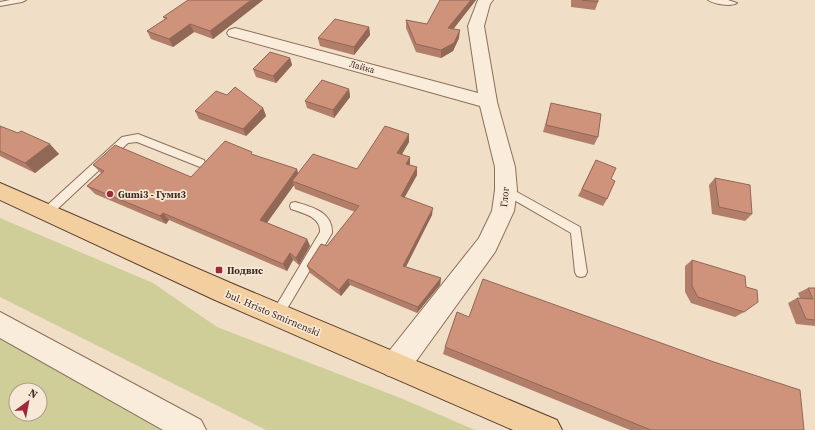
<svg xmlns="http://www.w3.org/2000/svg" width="815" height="430" viewBox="0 0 815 430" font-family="'Source Serif 4',serif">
<rect width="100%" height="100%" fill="#f0dec6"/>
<!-- green -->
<path fill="#cfce99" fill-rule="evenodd" d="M0,218L153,283L217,327L403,399L475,430H266L0,297Z
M0,337L169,430H0ZM16,390H40V414H16Z"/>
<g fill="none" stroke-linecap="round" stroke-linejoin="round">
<defs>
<path id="service" d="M10,0H26L22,2L0,6V2Z
M708,0H728L737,3C731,7 714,4 708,0Z
M138,134L204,160L205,163L204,166L200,167L137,142L128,143L51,215L47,217L43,215L42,212L43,209L122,137Z
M506,186L580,227L587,272L585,276L581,277L577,276L575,272L571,233L502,193L501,190L502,187Z
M295,202C312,207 333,212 332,233L281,319L277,321L273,319L271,315L273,311L320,232C321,217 303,213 291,209L290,206L291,203Z"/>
<path id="minor" d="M478,0H493L490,4L484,26L497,102L515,167L517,190L514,211L495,252L406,375L396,378L386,375L383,365L386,355L479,238L492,211L495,190V167L480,106L229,36L227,33L229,30L235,28L478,93L468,26Z
M0,312L201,420L206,430H163L0,338Z"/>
<path id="primary" d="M0,183L233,284L557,420L562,430H513L215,300L0,200Z"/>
</defs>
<!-- service casing -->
<use href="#service" stroke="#8c6f5b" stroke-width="2"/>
<!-- minor casing -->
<use href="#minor" stroke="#8c6f5b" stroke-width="2"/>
<!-- primary casing -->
<use href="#primary" stroke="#5a3e2f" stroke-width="2"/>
<!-- service -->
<use href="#service" fill="#faecda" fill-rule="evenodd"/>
<!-- minor -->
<use href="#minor" fill="#faecda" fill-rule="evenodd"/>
<!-- primary -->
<use href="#primary" fill="#f3ce9e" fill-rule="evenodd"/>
</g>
<!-- wall -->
<path fill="#b27e6a" d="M263,0L213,39L194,32L173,47L151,39L147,31L165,19L163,17Z
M440,0H476L453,29L459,38L453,51L441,58L416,52L406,28V20L427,24Z
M571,0H598V2L595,10L571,7Z
M369,27L370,35L354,55L320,46L318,38Z
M290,58L292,65L276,83L256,77L253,69Z
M349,89L350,97L334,118L307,108L305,101Z
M551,103L598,137L594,145L543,132L549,111Z
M263,108L266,116L246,136L199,119L195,111Z
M0,126L59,154L35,173L0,156Z
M409,142L402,154L410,165L417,175L404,198L432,215L406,267L441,278L440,285L417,313L350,285L341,296L310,273L307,266L327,246L355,212L295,189L294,185L267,223L307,239L310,246L299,265L293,260L287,271L169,220L166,224L95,194L87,186L101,173L93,165L191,177L253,155L297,169L298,174L357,169Z
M596,160L611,179L607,199L603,206L578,196Z
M715,178L752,214L745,221L712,214L709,185Z
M692,260L746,287L744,312L735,317L691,303L685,292V266Z
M808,288H815V326L796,324L788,303L797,298H800L798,293Z
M445,347L804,430H630L443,354Z"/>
<!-- shaded-wall -->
<path fill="#916756" d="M251,0H263L213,39L210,31Z
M471,0H476L448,36V28Z
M190,24L194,32L173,47L169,39Z
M369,27L370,35L354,55V47Z
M460,30L459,38L453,51L441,58V50Z
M290,58L292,65L276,83L273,76Z
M349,89L350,97L334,118L333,110Z
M263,108L266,116L246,136L243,129Z
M409,134V142L398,161L397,153Z
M50,144L59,154L35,173L25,163Z
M410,157V165L406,164Z
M417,167V175L401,204V196Z
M297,169L299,178L292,181L294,185L263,228L260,220Z
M433,208L432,215L403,272V266Z
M163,213L169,220L166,224L160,216Z
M307,239L310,246L299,265L296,258Z
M290,253L293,260L287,271L283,264Z
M441,278L440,285L417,313L418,307Z
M348,279L350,285L341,296L339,290Z"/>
<!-- building -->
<path fill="#cf937b" stroke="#916756" d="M188,0H251L210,31L190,24L169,39L147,31L167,18L163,17Z
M440,0H471L448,28L460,30L454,43L441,50L416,44L406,20L427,24Z
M582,0H598V2Z
M335,19L369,27L354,47L318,38Z
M270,52L290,58L273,76L253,69Z
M322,80L349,89L333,110L305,101Z
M235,87L263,108L243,129L195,111L216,91L227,95Z
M551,103L601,114L598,137L546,125Z
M0,126L18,133L21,131L50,144L25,163L0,151Z
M385,126L409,134L397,153L410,157L406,164L417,167L401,196L433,208L403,266L441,278L418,307L348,279L339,290L307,266L321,244L327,246L359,206L292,181L313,154L357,169Z
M225,141L252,152L251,154L297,169L260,220L307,239L296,258L290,253L283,264L163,213L160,216L87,186L104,171L93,165L115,145L191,177Z
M596,160L616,168L611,179L615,181L607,199L582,189Z
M715,178L750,185L752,214L719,207Z
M692,260L745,276L746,287L757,290L758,302L744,312L698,297L692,286Z
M483,279L714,362L800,390L804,430H651L445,347L457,312L469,317Z
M808,288H815V320L806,319L797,298L813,299Z"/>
<!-- markers -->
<g fill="#9d2939" stroke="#f7e9d6" stroke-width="1.5">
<circle cx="110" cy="194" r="4"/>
<rect x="215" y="266" width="8" height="8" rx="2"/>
</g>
<g text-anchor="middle" stroke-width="3.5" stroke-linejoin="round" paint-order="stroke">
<!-- far-street labels -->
<g font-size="9" fill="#3c291f" stroke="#f7e9d6">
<text transform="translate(362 67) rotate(15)" y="3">Лайка</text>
</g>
<!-- poi labels -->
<g font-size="10" font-weight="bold" fill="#3c291f" stroke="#f7e9d6" text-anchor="start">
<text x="118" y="198">Gumi3 - Гуми3</text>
<text x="227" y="274">Подвис</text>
</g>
<!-- street labels -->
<g font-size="10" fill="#3c291f" stroke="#f7e9d6">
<text transform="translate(504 197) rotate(-84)" y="4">Глог</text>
<text transform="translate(273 313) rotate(23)" y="4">bul. Hristo Smirnenski</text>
</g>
</g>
<!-- north arrow -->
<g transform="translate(28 402) rotate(32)"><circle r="19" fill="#f7e9d6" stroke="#ac9c8d"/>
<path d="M0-3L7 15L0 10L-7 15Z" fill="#9d2939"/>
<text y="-6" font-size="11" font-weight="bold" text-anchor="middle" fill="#3c291f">N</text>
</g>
</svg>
